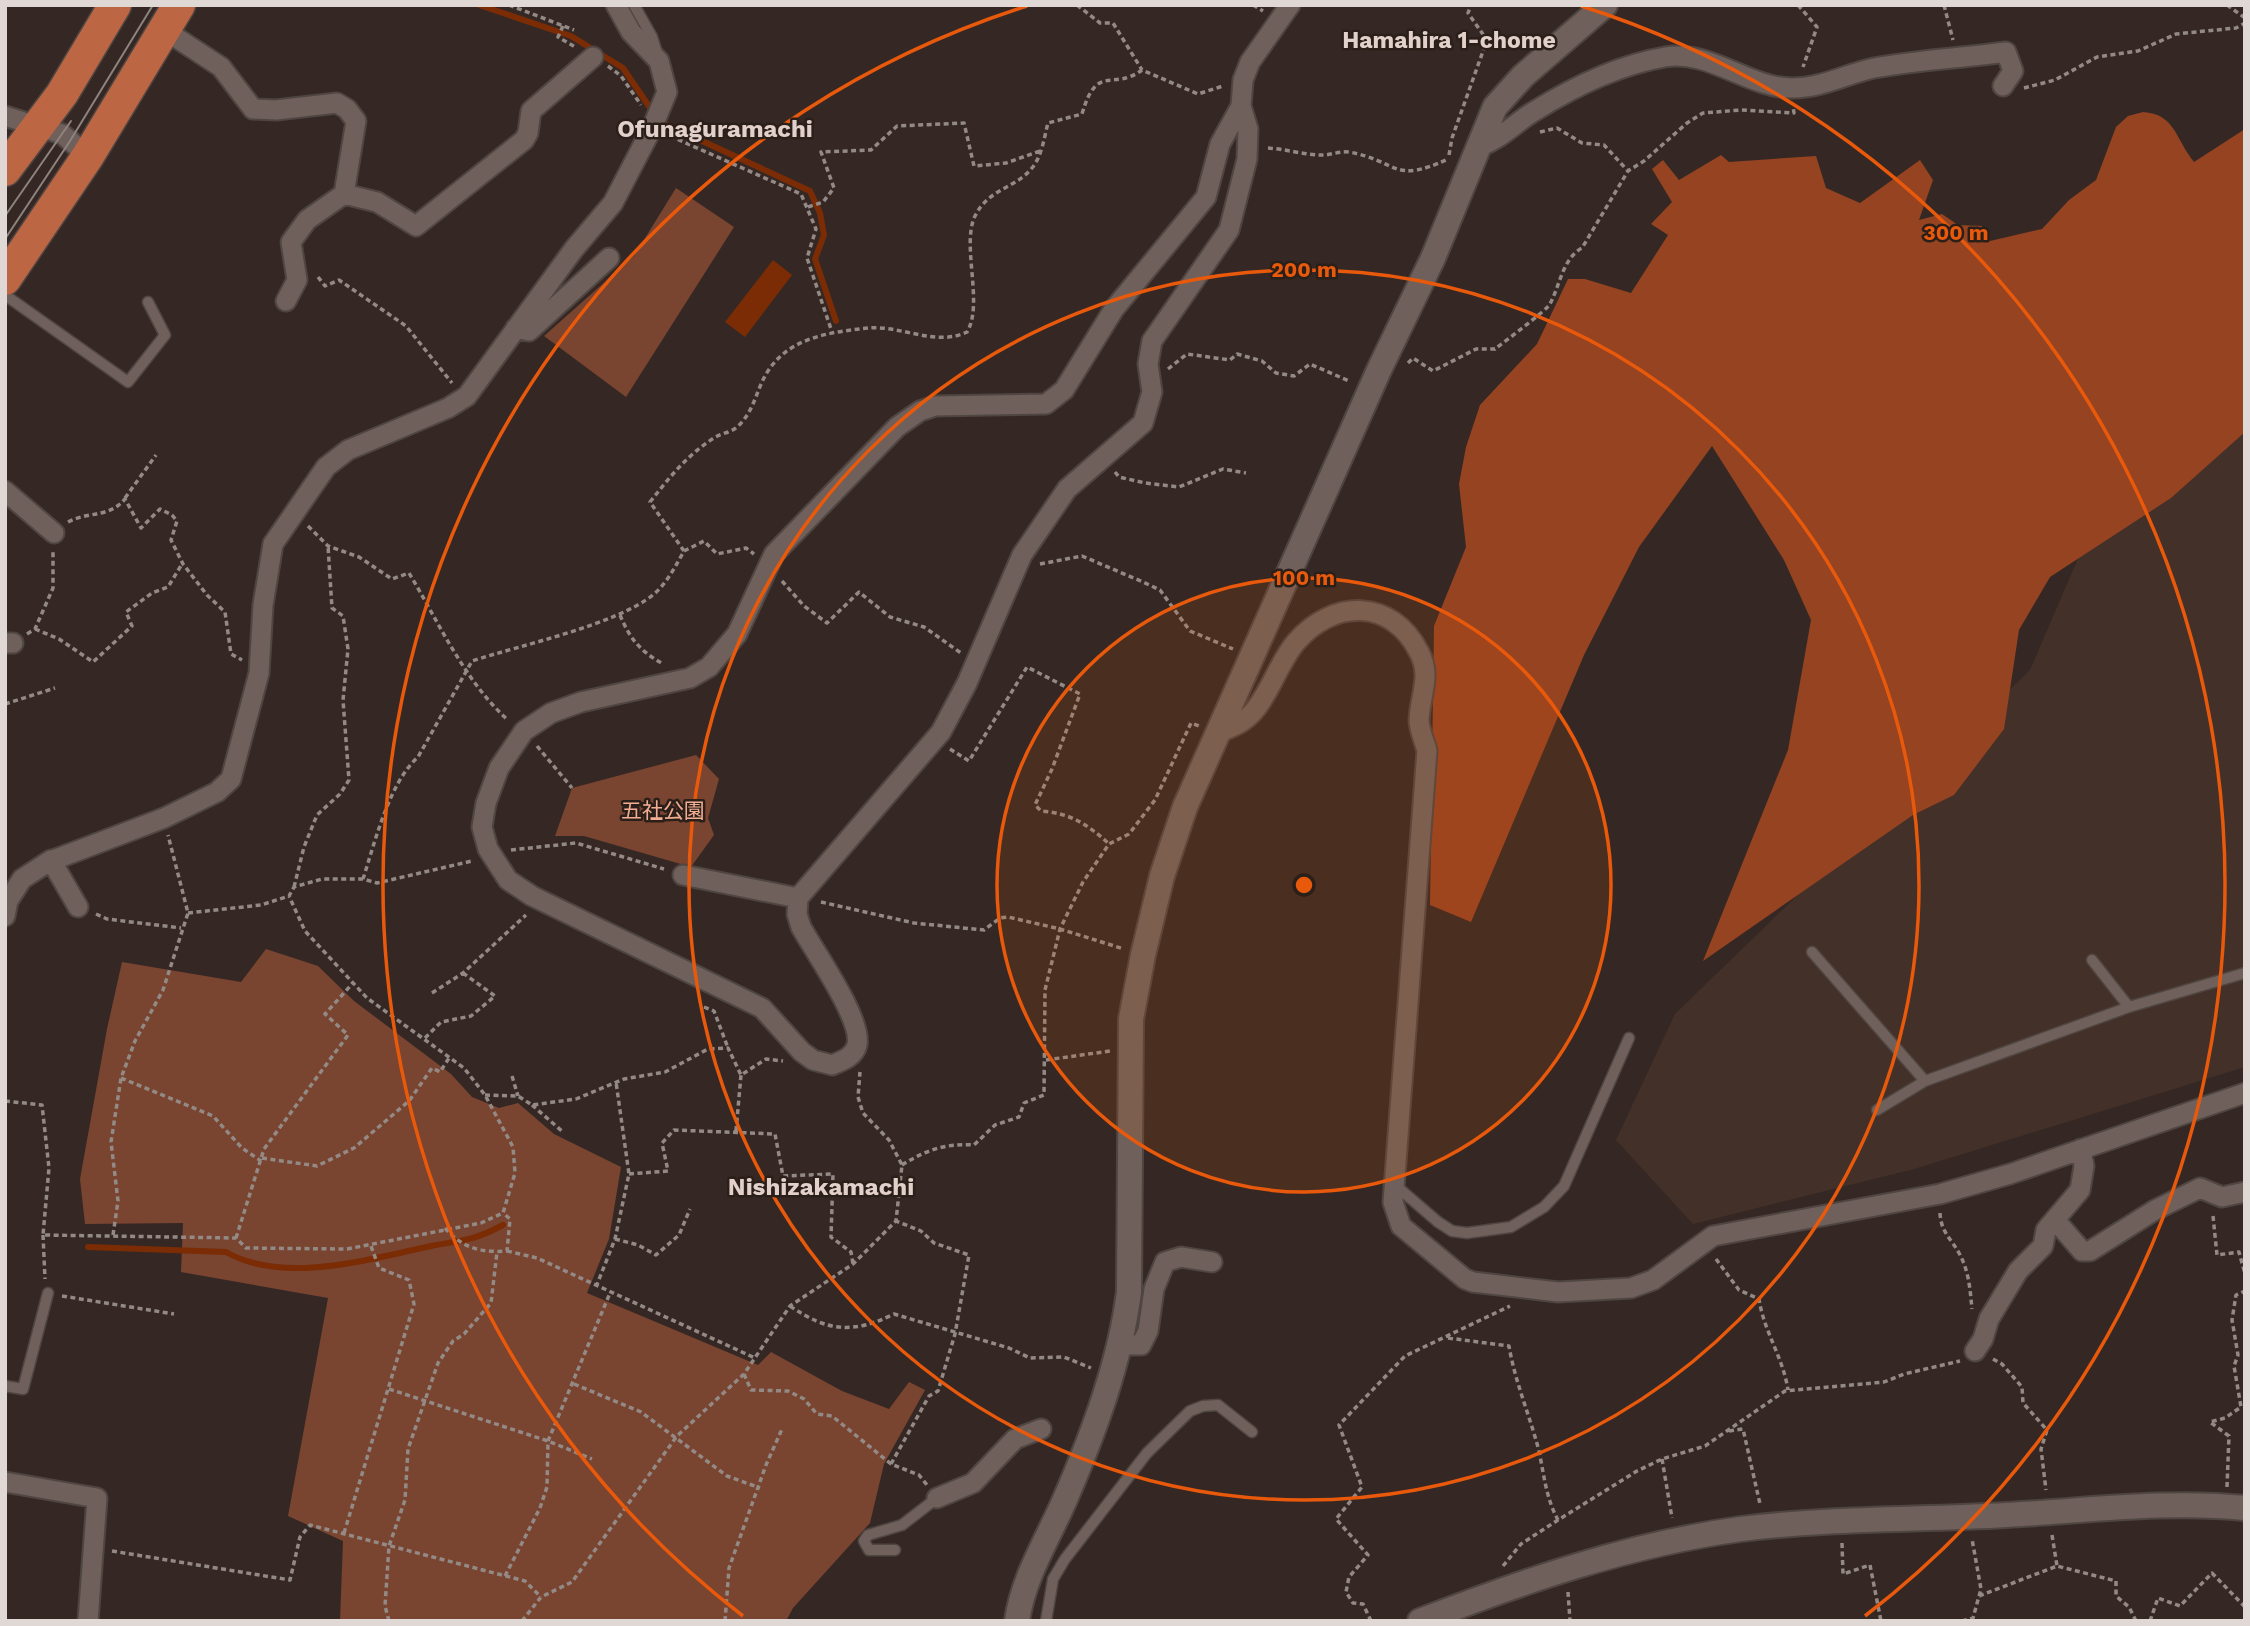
<svg xmlns="http://www.w3.org/2000/svg" width="2250" height="1626" viewBox="0 0 2250 1626" font-family="'Work Sans','Noto Sans JP',sans-serif">
<rect width="100%" height="100%" fill="#352824"/>
<!-- built -->
<path fill="#433028" d="M2245,426V1067L1914,1169L1693,1224L1616,1140L1675,1014L2030,670L2086,540Z"/>
<!-- green -->
<path fill="#794430" d="M676,188L734,227L626,397L544,336L634,256Z
M696,755L719,779L708,818L714,835L691,867L584,836H555L572,788Z
M266,949L318,966L354,1001L451,1074L472,1097L499,1108L518,1103L554,1134L621,1167L609,1239L587,1293L758,1365L771,1352L842,1391L889,1409L909,1382L925,1390L884,1464L870,1523L793,1608L786,1621H340L343,1541L288,1516L328,1298L181,1272L183,1223L85,1224L80,1179L107,1029L122,962L241,982Z"/>
<!-- forest -->
<path fill="#954321" d="M2143,112C2175,114 2175,138 2194,162L2245,129V432L2171,498L2050,577L2019,630L2004,729L1954,795L1913,815L1703,961L1788,750L1811,620L1784,560L1712,446L1639,547L1584,655L1471,922L1430,905L1434,626L1466,547L1459,484L1466,447L1480,405L1537,344L1568,279H1585L1631,293L1668,235L1651,224L1672,202L1652,169L1663,160L1679,180L1721,155L1729,162L1816,156L1826,188L1860,203L1920,160L1933,180L1919,220L1942,214L1958,225L1982,226L1990,241L2042,229L2069,200L2096,180L2116,127L2128,116Z"/>
<!-- water -->
<path fill="#7b2c04" d="M773,260L792,275L745,337L725,322Z"/>
<g fill="none" stroke-linecap="round" stroke-linejoin="round">
<!-- stream -->
<path stroke="#7b2c04" stroke-width="6" d="M479,5L571,36L623,68L659,121L810,191L820,213L824,235L815,259L836,321
M88,1247L226,1252C284,1285 369,1259 431,1246C463,1240 473,1241 503,1225"/>
<defs>
<path id="service" d="M634,5L652,37L657,53
M5,295L128,382L165,335L148,302
M1812,952L1925,1081
M2092,960L2129,1007
M1877,1110L1925,1081L2129,1007L2245,973
M1395,1185L1438,1222L1452,1231L1467,1233L1511,1227L1544,1207L1564,1186L1629,1038
M5,1386L23,1389L48,1293
M895,1550H869L864,1541L868,1535L902,1525L937,1498
M1046,1621L1053,1579L1065,1559L1147,1453L1190,1411L1203,1406L1218,1405L1252,1432"/>
<path id="minor" d="M163,29L221,67L253,109L276,110L337,103L347,109L356,121L344,194L307,220L291,242L297,280L286,301
M1241,106L1248,129L1247,159L1229,230L1152,341L1148,364L1152,392L1143,423L1067,489L1022,555L967,683L941,732L798,898L797,914L801,927C814,951 863,1020 857,1045C854,1057 842,1061 832,1065L813,1060L802,1052L762,1008L532,896L508,880L488,849L482,827L486,803L499,768L524,731L551,713L581,702L690,678L709,667L737,634L774,554L897,427L920,411L935,406L1046,404L1064,390L1114,309L1206,197L1220,144L1241,106L1243,80L1250,62L1290,5
M5,116L62,134L88,156
M1480,146C1501,139 1515,123 1533,112C1573,87 1618,65 1665,57C1708,49 1749,88 1792,88C1822,88 1846,74 1874,68C1918,60 1963,58 2006,52L2013,71L2003,86
M344,194L377,202L416,226L524,140L528,133L531,111L593,57
M516,328L529,331L609,258
M5,491L54,533
M5,643H13
M1218,733C1232,727 1244,723 1254,711C1271,691 1279,662 1296,642C1333,599 1392,598 1419,652C1432,676 1420,695 1419,720C1419,730 1425,742 1427,751L1393,1202L1401,1226L1465,1279L1473,1282L1558,1292L1631,1288L1653,1280L1713,1236L1940,1194L2010,1174L2245,1093
M51,860L78,907
M683,875L798,898
M5,916L8,901L22,879L48,862L164,818L217,792L231,779L259,673L263,605L273,544L326,467L348,450L448,408L467,396L574,249L613,203L652,128L667,92L659,61L631,32L616,5
M2056,1221L2082,1251H2090L2155,1210L2200,1188L2222,1197L2245,1192
M1119,1345H1141L1148,1331L1154,1289L1165,1262L1181,1257L1212,1262
M1975,1351L1983,1339L1989,1319L2018,1271L2043,1246L2046,1230L2080,1190L2084,1166L2081,1149
M5,1482L97,1498L88,1621
M937,1498L973,1483L1015,1439L1041,1429"/>
<path id="tertiary" d="M1017,1621C1023,1577 1049,1537 1066,1497C1094,1432 1120,1362 1129,1292L1131,1019L1143,955L1162,876L1185,807L1379,370L1433,258L1495,107L1523,76L1605,5
M1420,1621C1524,1581 1630,1544 1741,1529C1829,1518 1917,1520 2006,1515C2084,1511 2167,1500 2245,1508"/>
<path id="trunk" d="M5,170L62,94L115,5
M5,279L88,156L179,5"/>
</defs>
<!-- service casing -->
<use href="#service" stroke="#4f4541" stroke-width="13"/>
<!-- minor casing -->
<use href="#minor" stroke="#4f4541" stroke-width="23"/>
<!-- tertiary casing -->
<use href="#tertiary" stroke="#4f4541" stroke-width="28"/>
<!-- trunk casing -->
<use href="#trunk" stroke="#4f4541" stroke-width="35"/>
<!-- path -->
<path stroke="#938985" stroke-width="3.5" stroke-dasharray="5 3.5" stroke-linecap="butt" d="M509,5L574,30
M1077,5L1100,23H1113L1142,70
M1253,5L1263,11
M1798,5L1817,27L1803,67
M1944,5L1953,40
M2227,5L2245,18
M563,26L558,37L577,48
M608,66L621,76L641,105
M2024,88L2055,80L2097,57L2138,51L2176,34L2236,28L2245,23
M1540,132L1557,128L1582,143L1604,145L1628,171
M670,136L801,194L816,229L807,258L832,332
M1268,148C1285,149 1305,155 1322,155C1331,155 1340,151 1349,152C1399,161 1392,185 1448,159
M1449,155L1452,138L1487,40L1468,13L1471,5
M808,207L823,202L834,188L821,152L871,150L897,126L964,123L974,166L1006,163L1040,151
M318,277L325,286L339,280L406,326L452,383
M1408,363L1413,358L1433,371L1476,349H1495C1504,342 1547,310 1550,304C1560,285 1563,258 1582,248L1628,171L1644,161L1687,123L1703,113L1741,110L1794,113L1793,106
M1168,369L1187,354L1230,360L1237,354L1262,361L1276,373L1294,376L1310,364L1349,381
M1115,472L1119,477L1145,483L1179,487L1223,469L1246,473
M125,498L156,455
M68,522C89,511 109,518 125,499L141,528L160,509L172,515L177,521L171,540L183,564L207,595L225,612L231,654L242,660
M308,526L328,546L359,557L392,579L409,573C438,621 465,682 508,720
M684,551L704,541L717,554L746,548L754,554
M1040,564L1082,556L1143,582L1160,590L1190,631L1233,649
M782,581L804,606L827,623L859,592L890,617L924,627L961,653
M620,615C630,639 640,651 663,664
M35,629L59,639L93,662L132,626L126,612L152,593L168,587L182,564
M27,634L35,629L53,588V552
M5,704L55,688
M537,746L572,788
M950,749L969,761L1027,667L1080,694L1052,769L1035,805L1041,811C1070,813 1087,824 1108,843
M511,850L576,843L664,869
M363,879C375,842 389,783 418,757L472,661C521,645 615,625 653,595C667,583 675,567 684,551L650,502C669,478 687,455 714,438C721,433 730,433 737,427C755,411 756,389 768,371C790,337 831,332 868,328C900,325 937,347 967,332C984,304 961,245 975,216C989,188 1015,189 1032,168C1042,156 1044,138 1048,123L1082,114C1097,62 1112,92 1142,70L1198,94L1223,86
M294,887L304,847L317,815L340,794L349,780L343,700L348,649L343,616L332,608L328,546
M821,902L914,923L984,930L1000,918L1008,917L1060,929L1124,949
M188,913L261,905L289,896L294,887L322,879H363L377,883L472,861
M96,914L107,919L181,928
M5,981V994
M432,993L463,973L526,915
M704,1007L714,1011L728,1048
M425,1038L441,1022L471,1016L495,996L463,973
M1046,1060L1110,1051
M512,1076L518,1096
M121,1078L213,1116L242,1148L261,1161
M485,1095L518,1096L532,1105L576,1099L624,1079L665,1072L708,1049L728,1048L741,1075L766,1059L783,1061
M5,1101L42,1105L49,1168L43,1235L236,1238L246,1248L347,1249L481,1223L503,1213L515,1173L513,1147L485,1095L464,1068L367,998L305,931L289,896
M532,1105L563,1132
M736,1131L741,1075
M262,1158L317,1166L354,1148L409,1101L432,1068L440,1072L449,1058
M902,1165C926,1150 946,1143 974,1145L995,1125L1019,1117L1024,1103L1044,1095L1045,990L1060,929L1083,882L1109,844L1129,834L1155,800L1191,723L1199,726
M629,1174L668,1171L662,1143L674,1130L775,1134L783,1176L833,1174L831,1237L851,1252L853,1264
M1940,1213C1941,1232 1950,1237 1959,1253C1969,1271 1970,1289 1972,1309
M2213,1216L2217,1255L2239,1252L2245,1274
M445,1228C462,1248 481,1253 507,1251L510,1219L503,1213
M43,1235L45,1279
M113,1235L118,1201L111,1142L121,1078L135,1041L163,990L188,913L168,835
M236,1238L264,1149L348,1035L325,1014L353,983
M615,1239L638,1245L656,1255L679,1235L690,1209
M507,1251L537,1258L755,1358
M1716,1259L1739,1290L1759,1299C1764,1332 1783,1357 1788,1390
M596,1287L615,1239L629,1174L616,1082
M62,1296L174,1314
M790,1306C828,1332 853,1334 894,1314L1009,1348L1030,1358L1064,1357L1091,1368
M1448,1338L1509,1346C1515,1382 1530,1416 1539,1451C1544,1475 1546,1498 1558,1520
M1993,1359L2002,1364L2022,1387L2023,1403L2047,1430L2041,1449L2046,1490
M744,1374L751,1390L788,1391L804,1399L817,1414L832,1416L891,1464L919,1475L927,1485
M574,1384L641,1412L727,1476L760,1488
M389,1389L548,1441L592,1459
M1729,1431L1743,1429L1760,1504
M1662,1459L1672,1518
M891,1464L929,1396L938,1391L955,1334L969,1255L934,1243L921,1231L896,1221
M2227,1487L2229,1436L2210,1422L2225,1418L2241,1407L2234,1366L2238,1355L2232,1320L2236,1295L2245,1291
M344,1533L414,1304L409,1280L379,1268L371,1246
M2052,1535L2057,1566
M1842,1543L1843,1574L1870,1565L1881,1621
M112,1551L290,1580L300,1537L310,1525L525,1581L541,1597
M1503,1566L1521,1544L1558,1520L1637,1471L1662,1459L1705,1446L1785,1391L1884,1382L1904,1374L1960,1361
M505,1576L540,1508L547,1487L548,1441L610,1293
M1568,1592L1570,1621
M1979,1596L2057,1566L2116,1581V1596L2129,1607L2136,1621
M389,1621L385,1606L389,1546L405,1500L408,1449L438,1363L453,1341L464,1334L491,1303L497,1252
M522,1621L541,1597L572,1582L677,1436L744,1374L790,1306L853,1264L896,1221L902,1165L889,1140L863,1113L858,1097L860,1072
M725,1621L729,1568L766,1465L782,1429
M1371,1621L1363,1604L1353,1603L1346,1592L1349,1577L1368,1555L1336,1519L1362,1487L1339,1425L1405,1356L1510,1306
M1962,1621L1973,1618L1981,1589L1972,1539
M2150,1621L2158,1598L2180,1606L2212,1573L2245,1607"/>
<!-- service -->
<use href="#service" stroke="#6f605b" stroke-width="10"/>
<!-- minor -->
<use href="#minor" stroke="#6f605b" stroke-width="19"/>
<!-- tertiary -->
<use href="#tertiary" stroke="#6f605b" stroke-width="24"/>
<!-- trunk -->
<use href="#trunk" stroke="#bc6644" stroke-width="32"/>
<!-- tram -->
<path stroke="#8d837f" stroke-width="2" d="M5,216L71,121
M5,239L70,141L153,5"/>
</g>
<!-- distance rings -->
<circle cx="1304" cy="885" r="307" fill="#e8590c" fill-opacity=".12"/>
<g fill="none" stroke="#e8590c" stroke-width="3.5">
<circle cx="1304" cy="885" r="307"/>
<circle cx="1304" cy="885" r="615"/>
<path d="M743 1616A922 922 0 0 1 1027 6M1581 6A922 922 0 0 1 1865 1616"/>
</g>
<g text-anchor="middle" stroke-width="5" stroke-linejoin="round" paint-order="stroke">
<!-- park labels -->
<g font-size="21" fill="#f2ad92" stroke="#2b1f1a">
<text x="663" y="818">五社公園</text>
</g>
<!-- neighbourhood labels -->
<g font-size="23" font-weight="bold" fill="#e2d1ca" stroke="#2b1f1a">
<text x="1449" y="48">Hamahira 1-chome</text>
</g>
<!-- quarter labels -->
<g font-size="24" font-weight="bold" fill="#e2d1ca" stroke="#2b1f1a">
<text x="715" y="137">Ofunaguramachi</text>
<text x="821" y="1195">Nishizakamachi</text>
</g>
</g>
<circle cx="1304" cy="885" r="10" fill="#e8590c" stroke="#2b1f1a" stroke-width="3.5"/>
<g font-size="21" text-anchor="middle" font-weight="bold" fill="#e8590c" stroke="#2b1f1a" stroke-width="5" stroke-linejoin="round" paint-order="stroke">
<text x="1956" y="240">300 m</text>
<text x="1304" y="277">200 m</text>
<text x="1304" y="585">100 m</text>
</g>
<!-- border -->
<rect width="2250" height="1626" fill="none" stroke="#e0d8d5" stroke-width="14"/>
</svg>
